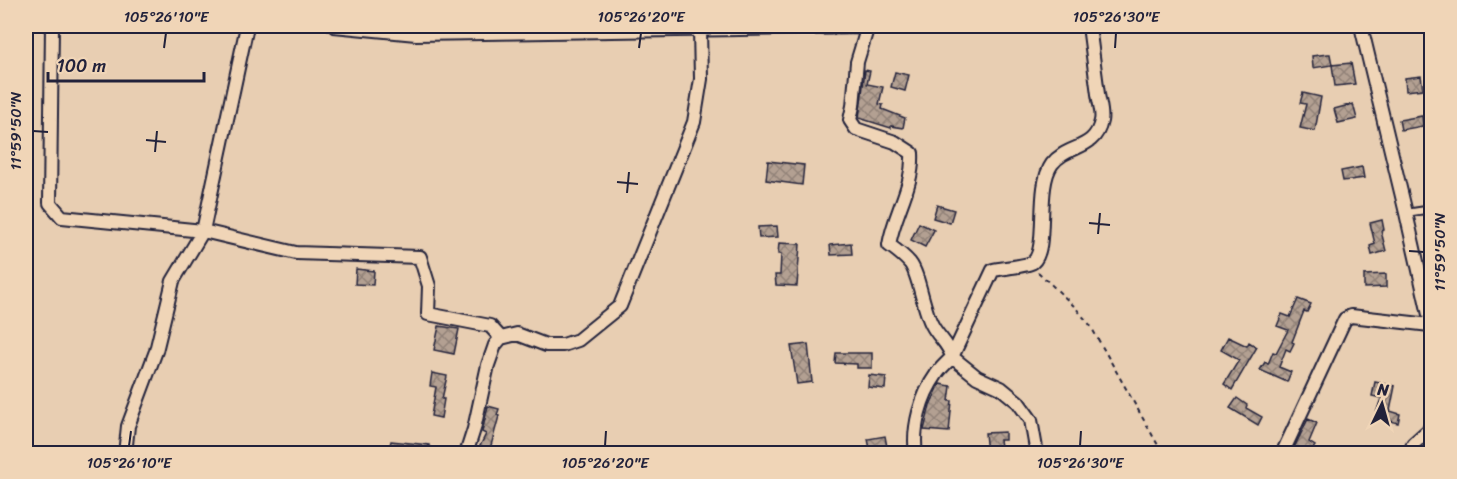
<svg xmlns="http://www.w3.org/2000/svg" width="1457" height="479" viewBox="0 0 1457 479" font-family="Sriracha,sans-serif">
<defs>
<pattern id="building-cross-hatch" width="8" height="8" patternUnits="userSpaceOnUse" patternTransform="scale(1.5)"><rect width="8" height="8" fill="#b3a092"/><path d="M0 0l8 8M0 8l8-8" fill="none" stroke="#918278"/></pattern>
</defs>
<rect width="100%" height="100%" fill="#e8ceb2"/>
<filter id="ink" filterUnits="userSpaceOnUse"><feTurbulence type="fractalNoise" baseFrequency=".0167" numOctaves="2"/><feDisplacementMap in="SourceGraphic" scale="12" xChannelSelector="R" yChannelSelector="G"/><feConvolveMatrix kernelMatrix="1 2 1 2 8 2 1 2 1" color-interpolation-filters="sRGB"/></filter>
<g filter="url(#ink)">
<!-- building -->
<path fill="url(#building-cross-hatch)" stroke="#22223b" stroke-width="1.5" d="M1328,54H1330L1332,65L1313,68L1312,56Z
M1351,63L1355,84L1335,86L1332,65Z
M865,70L870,71L867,84L883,87L879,104L883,105L882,109L905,118L903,128L891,126V128L859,118Z
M895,72L909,75L905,91L891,87Z
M1421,76L1423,89L1406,91L1405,78Z
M1303,93L1321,97L1315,131L1300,128L1306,104L1300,103Z
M1353,104L1357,119L1338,123L1334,109Z
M1422,116L1423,126L1401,130L1399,120Z
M768,161L804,165L802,185L766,180Z
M1362,167L1364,178L1343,181L1341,171Z
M937,205L954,210L950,223L933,218Z
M1382,220L1384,230L1381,231L1386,251L1372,255L1370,246L1375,244L1370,223Z
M919,223L934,230L925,247L911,240Z
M777,226L778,237L759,238L758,227Z
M779,243L800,244L797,286L776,285L775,275H780L781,254H778Z
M851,243L852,254L831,255L830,245Z
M356,269L374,271L373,285L355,284Z
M1386,274V287L1364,288V275Z
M1298,299L1311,304L1307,312L1304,311L1292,342L1294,343L1290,351L1286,349L1279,367L1291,372L1287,382L1260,370L1265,362L1268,364L1273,352L1276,353L1288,330L1277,326L1282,314L1290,317Z
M439,326L459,329L454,354L434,350Z
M1228,337L1247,346L1249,342L1257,347L1232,390L1224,384L1239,360L1221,350Z
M808,344L812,382L797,384L791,346Z
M836,353H872V368H857V364L835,363Z
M432,373L447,376L442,399H444L441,418L431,416L436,387L430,386Z
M869,375L886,377L885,389L868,387Z
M1375,382L1395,386L1390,411L1400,414L1398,423L1375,417L1381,398L1372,396Z
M940,384L951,386L949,401H952L949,432L924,430L930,405Z
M1237,398L1247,405L1246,408L1262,417L1258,425L1230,408Z
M488,406L499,409L497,415L499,416L489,453L479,448L486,434L482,432Z
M1308,419L1317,423L1309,442L1315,446L1310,453H1303L1294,448Z
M1005,432V440H1000L1002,453H987L985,433Z
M885,436L887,447L870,449L868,439Z
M391,441L429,445V447H431L430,453H413L389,449Z"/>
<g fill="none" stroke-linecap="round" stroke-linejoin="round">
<defs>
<path id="lane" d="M1406,213L1432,209"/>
<path id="street" d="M52,26L50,203L62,217L203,231L296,253L420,257L429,286L428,314L490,326L501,338
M334,26L416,34L925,26
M868,26L857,62L853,106L850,120L856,129L895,142L912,153C914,186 894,213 889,245C896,250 904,256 910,263C919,274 923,309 932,325C938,337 949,344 952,357C947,363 940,368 936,375C921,396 912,428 916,454
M1361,26L1406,213L1432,328
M125,454L128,426L156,351L173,281L203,231L247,26
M466,454L474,429L488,365L495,345L501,338L517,334L546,345H563L578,340L620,306L694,122L701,79L700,29
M1037,454L1031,420L1018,402L1001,388L977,377L952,357L993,270C1002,268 1028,266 1033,262C1049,249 1035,187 1052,164C1067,144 1095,151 1101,121C1103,113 1099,102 1098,94C1095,71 1092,48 1089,26
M1282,454L1345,319L1351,316L1430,325
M1410,454L1413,444L1432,427"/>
</defs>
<!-- lane casing -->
<use href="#lane" stroke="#22223b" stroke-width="10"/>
<!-- street casing -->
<use href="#street" stroke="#22223b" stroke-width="16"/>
<!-- path -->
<path stroke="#22223b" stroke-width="2" stroke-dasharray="4.5 4.5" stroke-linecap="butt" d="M1038,272L1075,307L1090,325L1163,454"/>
<!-- lane -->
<use href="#lane" stroke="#f0d5b7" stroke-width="6"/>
<!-- street -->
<use href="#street" stroke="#f0d5b7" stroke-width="12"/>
</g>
</g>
<!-- ticks -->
<path fill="none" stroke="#22223b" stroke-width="2" d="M164,48L166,33M639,48L641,33M1115,48L1116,33M33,131L48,132M146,140L166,142M155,152L157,131M617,182L638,184M627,193L629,172M1089,223L1110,225M1098,234L1100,213M1409,251L1424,252M129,446L131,431M605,446L606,431M1080,446L1081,431"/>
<!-- margin -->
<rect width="1457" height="479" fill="none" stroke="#f0d5b7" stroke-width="66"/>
<!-- north arrow -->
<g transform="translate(1382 404) rotate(5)" stroke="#f0d5b7" stroke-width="4.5" paint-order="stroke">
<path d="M0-4.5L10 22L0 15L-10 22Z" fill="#22223b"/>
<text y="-9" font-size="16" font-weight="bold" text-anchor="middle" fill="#22223b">N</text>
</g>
<!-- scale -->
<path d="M48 72v9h156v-9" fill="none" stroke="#22223b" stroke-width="3"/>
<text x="57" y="72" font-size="18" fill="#22223b" stroke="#f0d5b7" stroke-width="4.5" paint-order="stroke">100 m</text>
<rect x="33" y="33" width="1391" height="413" fill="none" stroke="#22223b" stroke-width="2"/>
<g font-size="15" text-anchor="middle" fill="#22223b">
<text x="166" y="22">105°26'10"E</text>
<text x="641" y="22">105°26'20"E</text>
<text x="1116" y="22">105°26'30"E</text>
<text transform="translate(16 131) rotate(-90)" y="5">11°59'50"N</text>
<text transform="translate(1440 252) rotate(-90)" y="5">11°59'50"N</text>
<text x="129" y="468">105°26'10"E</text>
<text x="605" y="468">105°26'20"E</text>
<text x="1080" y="468">105°26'30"E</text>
</g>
</svg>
